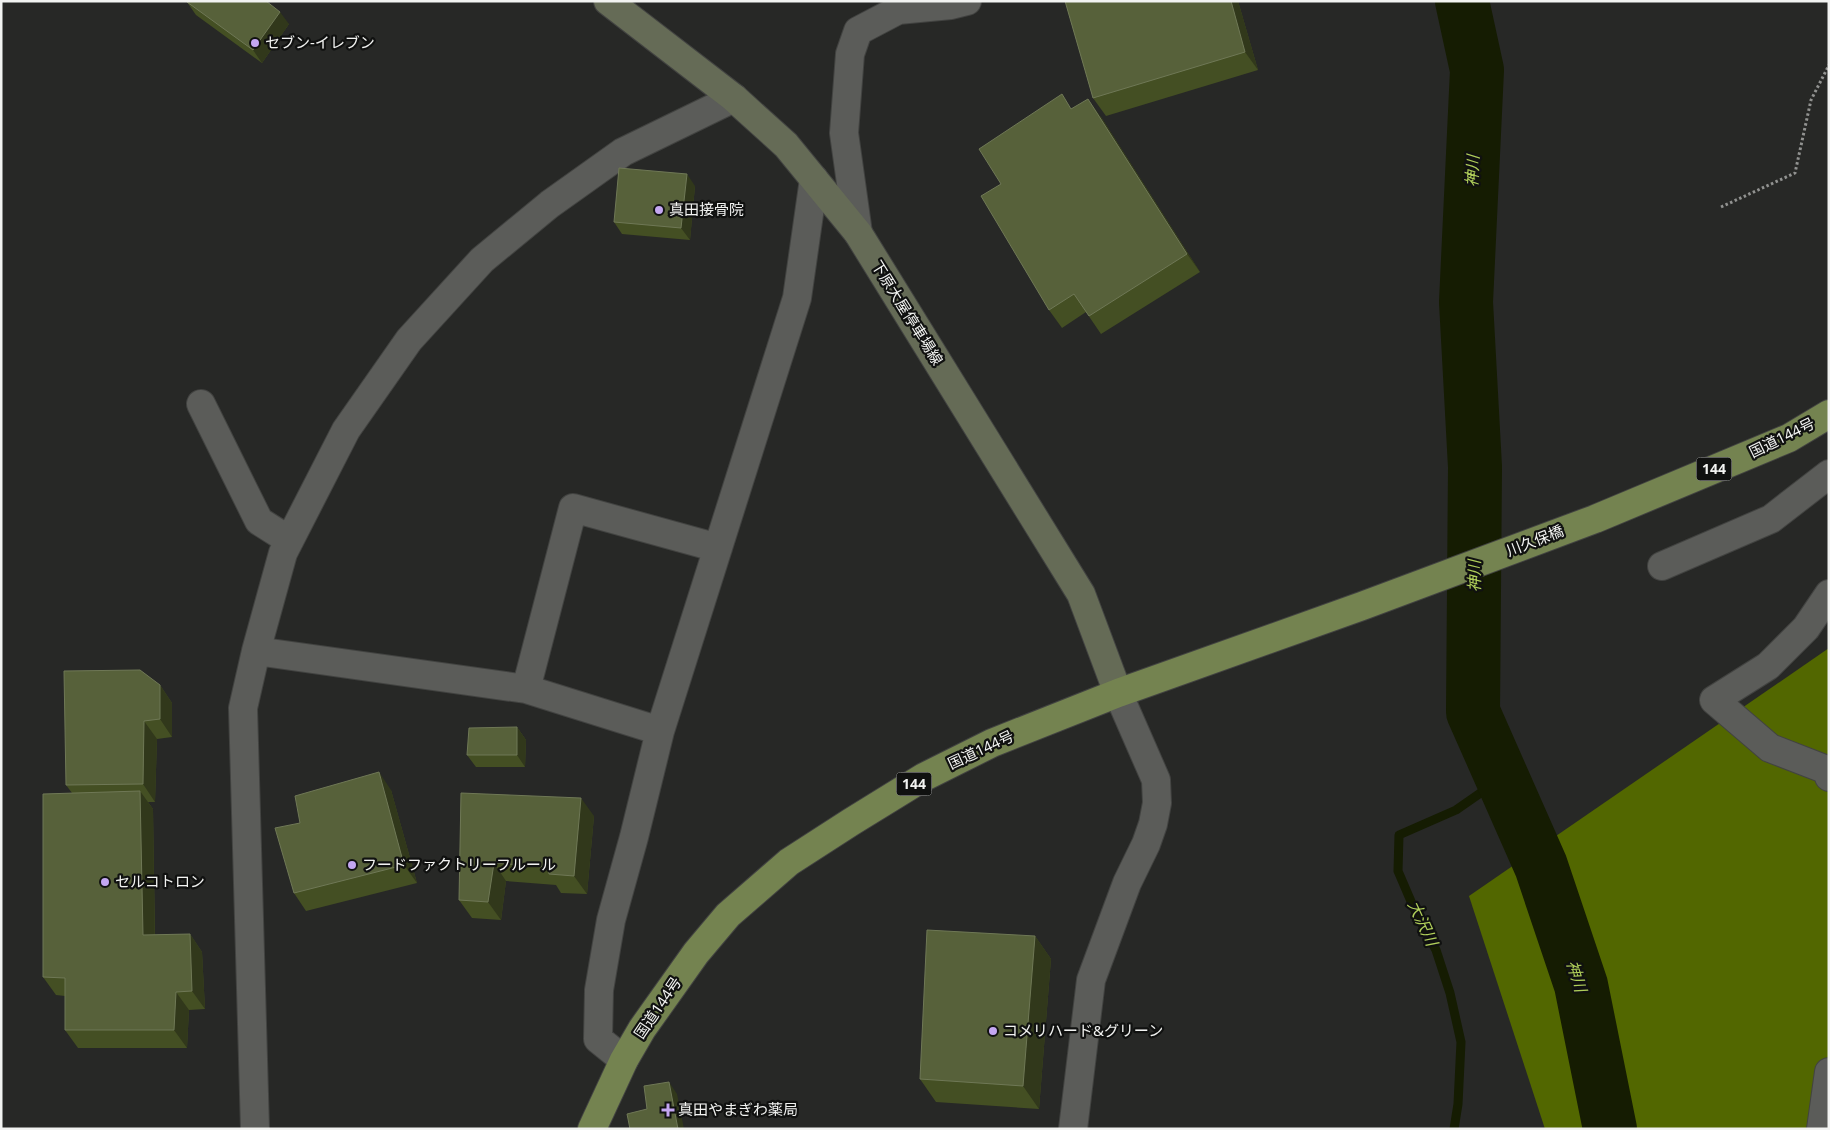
<svg xmlns="http://www.w3.org/2000/svg" width="1830" height="1130" viewBox="0 0 1830 1130" font-family="'Noto Sans','Noto Sans JP',sans-serif">
<rect width="100%" height="100%" fill="#272826"/>
<!-- forest -->
<path fill="#526700" d="M1829,648V1129H1545L1469,896Z"/>
<g fill="none" stroke-linecap="round" stroke-linejoin="round">
<!-- stream -->
<path stroke="#151c02" stroke-width="9" d="M1454,1129L1458,1104L1461,1042L1450,993L1436,950L1416,913L1398,871L1399,835L1456,810L1502,778"/>
<!-- river -->
<path stroke="#151c02" stroke-width="54" d="M1462,1L1477,70L1466,302L1475,467L1473,712L1541,866L1581,985L1610,1129"/>
<defs>
<path id="minor" d="M858,233L844,133L850,54L858,31L898,10L951,5L967,1
M201,404L259,521L289,540
M1662,566L1771,519L1829,474
M1829,594L1806,628L1768,666L1714,700L1770,748L1827,770L1829,777
M256,651L526,689L660,731
M526,689L573,508L718,548
M624,1060L598,1039L599,990L611,920L634,837L660,731L797,298L814,179
M255,1129L243,708L256,651L283,553L346,430L409,340L482,260L550,204L623,152L734,98
M1073,1129L1091,980L1127,883L1146,844L1153,824L1157,803L1156,780L1118,693
M1821,1129L1829,1072"/>
<path id="secondary" d="M608,1L734,98L786,145L858,233L1081,594L1118,693"/>
<path id="trunk" d="M592,1129L624,1060L642,1029L696,953L728,915L789,862L851,822L924,777L992,743L1118,693L1362,606L1595,519L1789,438L1829,414"/>
</defs>
<!-- minor casing -->
<use href="#minor" stroke="#424341" stroke-width="30"/>
<!-- secondary casing -->
<use href="#secondary" stroke="#424341" stroke-width="30"/>
<!-- trunk casing -->
<use href="#trunk" stroke="#424341" stroke-width="30"/>
<!-- path -->
<path stroke="#919290" stroke-width="3" stroke-dasharray="2.5 2.5" stroke-linecap="butt" d="M1721,207L1795,173L1811,100L1829,65"/>
<!-- minor -->
<use href="#minor" stroke="#5b5c59" stroke-width="28"/>
<!-- secondary -->
<use href="#secondary" stroke="#656b56" stroke-width="28"/>
<!-- trunk -->
<use href="#trunk" stroke="#748350" stroke-width="28"/>
</g>
<!-- wall -->
<path fill="#444f23" d="M1065,1H1238L1258,70L1106,116L1093,98Z
M187,2L289,24L262,63L196,15Z
M1072,108L1101,117L1200,272L1101,334L1086,312L1062,328L1049,310L1001,184Z
M695,186L690,240L622,234L614,222Z
M160,685L172,703V737L157,739L155,802H148L153,809L155,935L190,934L202,952L205,1009L189,1010L187,1048H78L65,1030V996L56,995L43,977L72,793L66,785Z
M517,727L526,740L525,767H476L467,755Z
M391,790L417,883L306,911L294,893L300,823Z
M461,793L594,816L587,894L561,893L556,885L506,881L501,920L472,918L459,900Z
M1035,936L1051,959L1039,1109L936,1102L920,1079Z"/>
<!-- shaded-wall -->
<path fill="#31381b" d="M1231,1H1238L1258,70L1245,52Z
M280,12L289,24L262,63L253,50Z
M1088,99L1101,117L1200,272L1187,254Z
M687,174L695,186L690,240L681,228Z
M160,685L172,703V737L160,719Z
M144,721L157,739L155,802L143,784Z
M517,727L526,740L525,767L517,755Z
M379,772L391,790L417,883L404,865Z
M140,791L153,809L155,953L143,935Z
M581,798L594,816L587,894L574,876Z
M494,863L506,881L501,920L488,902Z
M190,934L202,952L205,1009L192,991Z
M1035,936L1051,959L1039,1109L1023,1086Z
M176,992L189,1010L187,1048L174,1030Z
M669,1082L677,1094L684,1129H678Z"/>
<!-- building -->
<path fill="#57613a" stroke="#6f7856" d="M188,1H266L280,12L253,50L187,2Z
M1065,1H1231L1245,52L1093,98Z
M1062,94L1071,109L1088,99L1187,254L1089,316L1074,294L1049,310L981,196L1001,184L979,149Z
M619,168L687,174L681,228L614,222Z
M140,670L160,685V719L144,721L143,784L66,785L64,671Z
M517,727V755H467L469,728Z
M379,772L404,865L294,893L275,828L300,823L295,796Z
M140,791L143,935L190,934L192,991L176,992L174,1030H65V978L43,977V794Z
M461,793L581,798L574,876L549,874L548,867L494,863L488,902L459,900Z
M927,930L1035,936L1023,1086L920,1079Z
M669,1082L678,1129H630L627,1114L647,1109L644,1086Z"/>
<!-- markers -->
<g fill="#c4a7f1" stroke="#101110" stroke-width="2">
<circle cx="255" cy="43" r="5"/>
<circle cx="659" cy="210" r="5"/>
<circle cx="352" cy="865" r="5"/>
<circle cx="105" cy="882" r="5"/>
<circle cx="993" cy="1031" r="5"/>
<path d="M665.5 1102.5h5v5h5v5h-5v5h-5v-5h-5v-5h5z"/>
</g>
<g text-anchor="middle" stroke-width="4.5" stroke-linejoin="round" paint-order="stroke">
<!-- shield labels -->
<g fill="#101110" stroke="#aeafae" stroke-width="1">
<rect x="1696.5" y="457.5" width="35" height="23" rx="4"/>
<rect x="896.5" y="772.5" width="35" height="23" rx="4"/>
</g>
<g font-size="14" font-weight="bold" fill="#f2f3f1">
<text x="1714" y="474">144</text>
<text x="914" y="789">144</text>
</g>
<!-- poi labels -->
<g font-size="15" fill="#f2f3f1" stroke="#101110" text-anchor="start">
<text x="265" y="48">セブン-イレブン</text>
<text x="669" y="215">真田接骨院</text>
<text x="362" y="870">フードファクトリーフルール</text>
<text x="115" y="887">セルコトロン</text>
<text x="1003" y="1036">コメリハード&amp;グリーン</text>
<text x="678" y="1115">真田やまぎわ薬局</text>
</g>
<!-- street labels -->
<g font-size="15" fill="#f2f3f1" stroke="#101110">
<text transform="translate(907 313) rotate(58)" y="5">下原大屋停車場線</text>
<text transform="translate(1782 438) rotate(-26)" y="5">国道144号</text>
<text transform="translate(1535 541) rotate(-21)" y="5">川久保橋</text>
<text transform="translate(981 750) rotate(-25)" y="5">国道144号</text>
<text transform="translate(658 1008) rotate(-56)" y="5">国道144号</text>
</g>
<!-- water labels -->
<g font-size="16" font-style="italic" fill="#b0cf5a" stroke="#101110">
<text transform="translate(1472 171) rotate(-87)" y="6">神川</text>
<text transform="translate(1474 576) rotate(-90)" y="6">神川</text>
<text transform="translate(1423 923) rotate(65)" y="6">大沢川</text>
<text transform="translate(1577 976) rotate(73)" y="6">神川</text>
</g>
</g>
<!-- border -->
<rect width="1830" height="1130" fill="none" stroke="#f2f3f1" stroke-width="5"/>
</svg>
